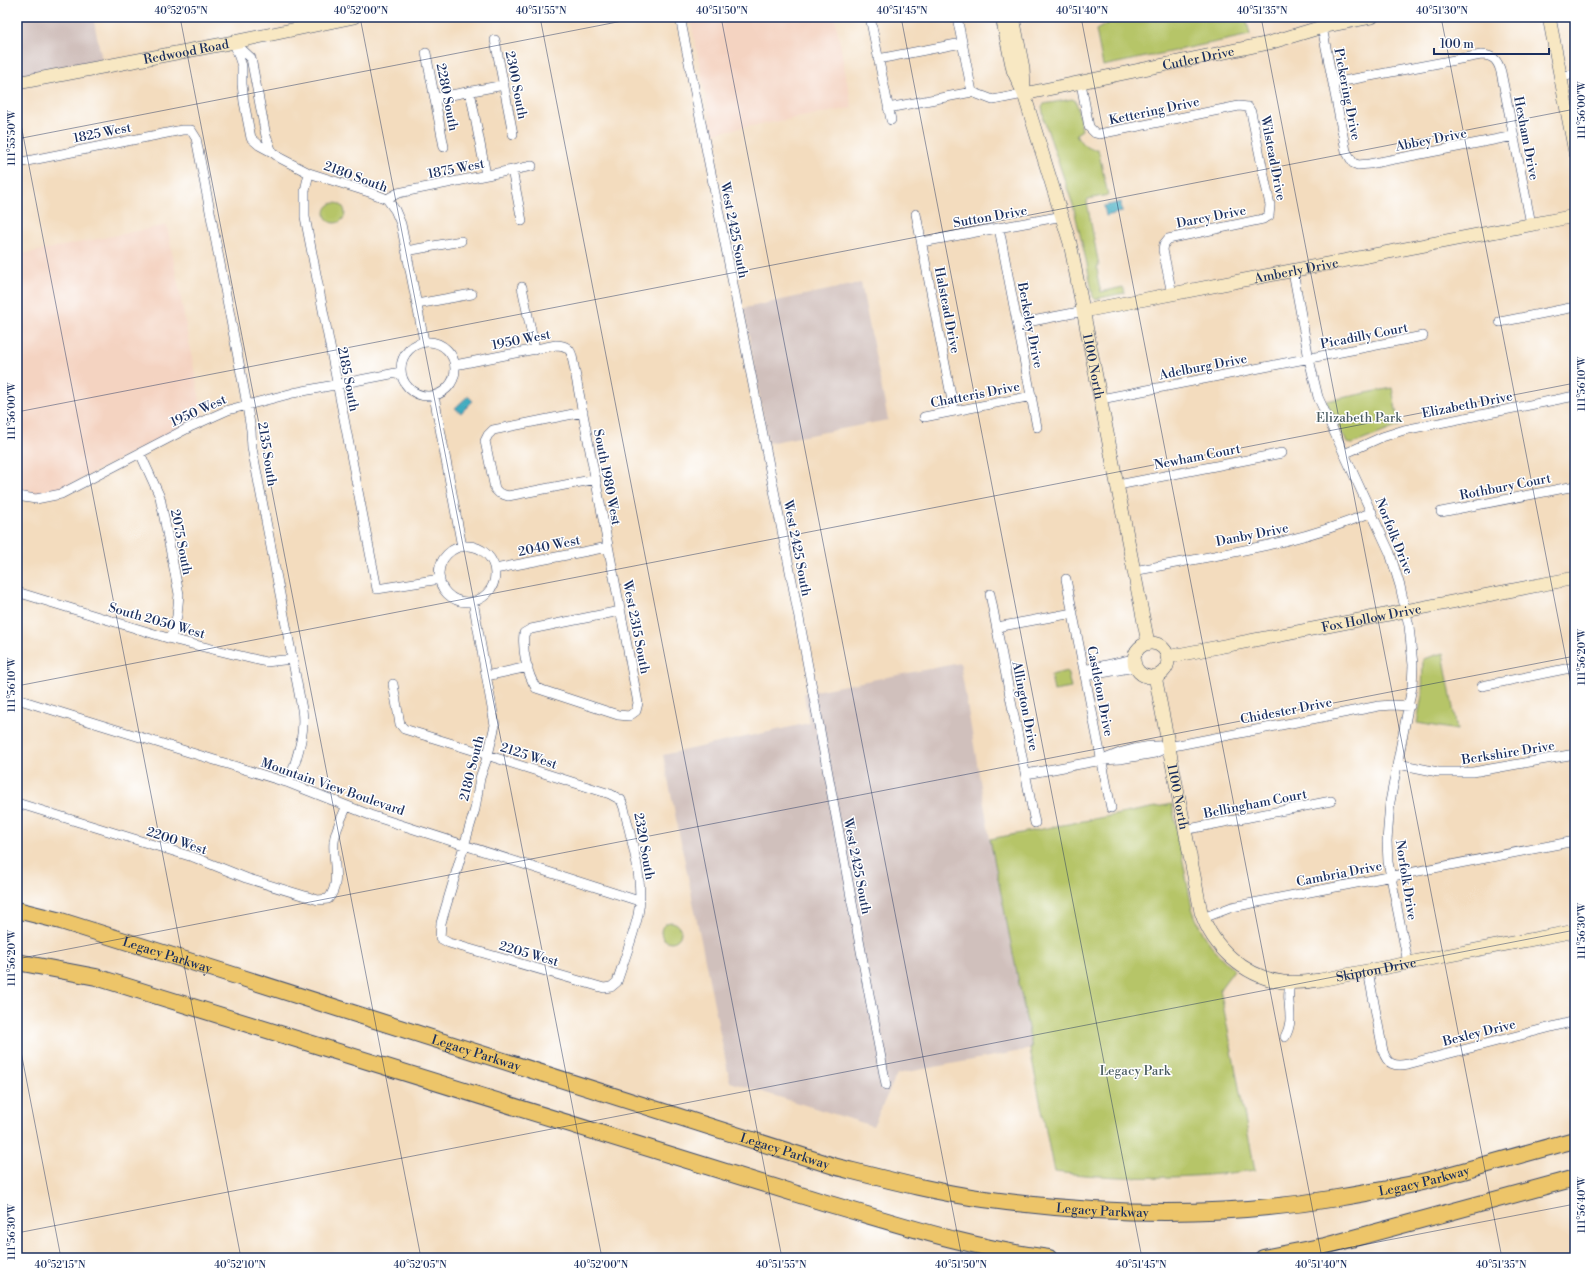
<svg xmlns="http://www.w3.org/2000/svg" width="1592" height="1275" viewBox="0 0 1592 1275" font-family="'Libre Bodoni',serif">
<rect width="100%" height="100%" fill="#fff"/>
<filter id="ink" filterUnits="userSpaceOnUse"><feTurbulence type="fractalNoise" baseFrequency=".025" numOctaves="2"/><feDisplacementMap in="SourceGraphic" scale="8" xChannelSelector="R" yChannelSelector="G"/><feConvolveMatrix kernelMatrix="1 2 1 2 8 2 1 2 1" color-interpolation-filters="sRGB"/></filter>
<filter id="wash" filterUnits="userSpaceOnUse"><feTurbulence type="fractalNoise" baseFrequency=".012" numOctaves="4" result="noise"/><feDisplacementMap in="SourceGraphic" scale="16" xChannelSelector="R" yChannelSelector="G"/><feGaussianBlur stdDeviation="0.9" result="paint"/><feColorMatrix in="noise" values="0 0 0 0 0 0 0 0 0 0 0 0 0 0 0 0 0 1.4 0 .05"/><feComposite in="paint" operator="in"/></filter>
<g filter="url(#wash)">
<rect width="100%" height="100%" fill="#f3dcbe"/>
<!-- built -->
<path fill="#f4d3c1" d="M690,17H835L852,108L713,133Z
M167,225L203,416L61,489L37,494L17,491V255Z"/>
<!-- industrial -->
<path fill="#d0c0bc" d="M17,17H93L102,60L17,77Z
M861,283L888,420L768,443L744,308Z
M960,663L990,839L1032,1049L897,1074L873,1126L730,1082L663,755L809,723L804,693Z"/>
<!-- green -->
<path fill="#b6c568" stroke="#687a63" d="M1110,17H1246L1250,35L1103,66L1096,30L1110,22Z
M1072,99L1076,101L1082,130L1076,134C1080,143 1087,150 1098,149L1108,195L1088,199L1087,202L1099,266L1097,267L1098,275L1097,276L1101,292L1123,287L1125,293L1095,299L1093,297L1087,264L1073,205L1044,120L1042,106L1044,104Z
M325 213a10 10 0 1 1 20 0a10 10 0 1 1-20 0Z
M1392,388L1399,426L1353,444L1347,443L1326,401Z
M1443,653L1457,730L1417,723L1422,695L1423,659Z
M1067,671L1071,688L1054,691L1051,675Z
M1172,804L1192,908C1201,934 1214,952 1234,970L1220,989L1255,1170C1185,1179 1123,1180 1054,1172L1030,1049L1032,1048L990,839Z
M661 932a10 10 0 1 1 20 0a10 10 0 1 1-20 0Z"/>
<!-- water -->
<path fill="#41acc0" stroke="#2e6e8f" d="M1121,202L1122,212L1106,216L1104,206Z
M468,396L473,401L461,413L455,408Z"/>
</g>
<g filter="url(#ink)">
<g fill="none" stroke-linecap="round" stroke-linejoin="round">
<defs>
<path id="street" d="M680,17L793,586L886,1085
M870,17L891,120
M957,17L972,92
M1322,27L1346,151L1353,163L1358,165L1369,164L1514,136
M495,40L513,134
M234,42L242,66V84L244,102L251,138L259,145L272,152L280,158L309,173L372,193L387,199L395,210L401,224L424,341
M236,44L251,58L266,136L272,152
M426,53L444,147
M878,59L962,43
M1560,77L1575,74
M1081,83L1089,127L1095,133L1099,134L1239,106L1248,107L1251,112L1270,205L1269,216L1263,219L1168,239L1164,244L1163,250L1172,294
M1333,83L1481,55C1494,55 1498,61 1501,72L1531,224
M470,91L486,175
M435,98L504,85
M888,108L972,92L993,100L1024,94
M17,163L182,130H191L196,138L245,394L251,430L252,448L302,709C306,736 296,758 289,783
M512,170L522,221
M309,173L305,191V217L377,589L440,579
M387,199L398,193L532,166
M916,214L954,411
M999,228L1037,427
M922,242L1063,216
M406,251L461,241
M1293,271L1309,359L1318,397L1390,553L1400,586L1409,626L1413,665L1412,687L1390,802L1387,841L1388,862L1408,963
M522,287L535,350
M417,304L472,294
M1500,322L1575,307
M1017,324L1084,311
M401 369a27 27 0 1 1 54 0a27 27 0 1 1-54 0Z
M455,365L556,345C565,345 570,348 572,356L638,703L636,711L629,716L618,715L536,688C527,674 522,650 524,633L531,629L620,611
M434,396L462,547
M1101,399L1423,336
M583,412L493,430L488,435L485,441L495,489L499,493L508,496L596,479
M924,417L1032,396
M140,453L160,497L179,594L177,616L171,639
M1344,454L1382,437L1404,430L1575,396
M1118,485L1282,453
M17,496L36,499L61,494L190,427L228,410L293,393L401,372
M1441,512L1575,486
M439 574a28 28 0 1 1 56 0a28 28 0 1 1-56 0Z
M495,569L608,547
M1134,571C1214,555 1297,545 1372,512
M1066,579L1111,808
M17,592L171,639L266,662L292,659
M990,594L1035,823
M997,627L1073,613
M1084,670L1134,659
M486,676L528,667
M1085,676L1135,667
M393,684L400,724L404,729L479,752L496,758L610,794L621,800L624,808C631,840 645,882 638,915C633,937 624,960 617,982L611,987L604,988L449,943L440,938L441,923L475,809L480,778L488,755L495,725L473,601
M1482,686L1575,667
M17,699L289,783L370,815L639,901
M1107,758C1125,750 1146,745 1166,746
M1398,764L1438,772H1473L1575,754
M1026,774L1102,760L1120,759L1155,753L1168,747L1379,706L1392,705L1410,706
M17,803L196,858L246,878L318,900L328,899C342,884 332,860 334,842C335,830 342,817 347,806
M1184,830L1331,801
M1203,918L1232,907L1575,841
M1368,971L1383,1051C1387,1064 1394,1067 1408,1064L1575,1021
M1285,1037C1292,1024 1290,1015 1289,1002C1288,996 1289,989 1290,982"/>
<g id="secondary">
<path id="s1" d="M1002,17L1013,70L1024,94L1070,243L1148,643"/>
<path d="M1013,17L1023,68L1024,87"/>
<path d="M1549,17L1575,152"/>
<path id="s2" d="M17,83L234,42L354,17"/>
<path id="s3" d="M1024,94L1269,43L1322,27L1372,17"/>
<path id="s4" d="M1084,311L1575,216"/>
<circle cx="1151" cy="660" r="17"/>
<path id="s5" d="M1167,657L1575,578"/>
<path id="s6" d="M1155,676L1201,912C1213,948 1245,977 1283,982C1295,983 1308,982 1320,980L1575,931"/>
</g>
<g id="highway">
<path id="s7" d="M17,910L61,921L230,974L837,1167C885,1179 934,1192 984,1199C1101,1215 1221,1218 1337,1198C1367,1193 1397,1188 1426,1181C1476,1168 1525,1153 1575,1140"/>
<path d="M17,962L96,977L826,1203C899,1224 973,1249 1049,1258"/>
<path d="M1263,1258L1325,1246L1575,1178"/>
</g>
</defs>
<!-- street casing -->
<use href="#street" stroke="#3b496c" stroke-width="10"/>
<!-- secondary casing -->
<use href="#secondary" stroke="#3b496c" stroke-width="14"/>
<!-- highway casing -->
<use href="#highway" stroke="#3b496c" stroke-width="18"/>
<!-- street -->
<use href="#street" stroke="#fff" stroke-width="9"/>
<!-- secondary -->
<use href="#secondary" stroke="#f8e8c3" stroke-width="13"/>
<!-- highway -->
<use href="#highway" stroke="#edc569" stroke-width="16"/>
</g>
</g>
<!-- ticks -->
<path fill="none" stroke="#1b2f5e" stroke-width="1" stroke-opacity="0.45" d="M180,17L421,1258M360,17L602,1258M540,17L782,1258M721,17L962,1258M901,17L1142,1258M1081,17L1322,1258M1261,17L1502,1258M1441,17L1575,705M17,104L241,1258M17,139L643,17M17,412L1575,109M17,686L1575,383M17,959L1575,656M17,1031L61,1258M17,1233L1575,930M1295,1258L1575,1204"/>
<g text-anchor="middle" stroke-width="3" stroke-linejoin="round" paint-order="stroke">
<!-- street labels -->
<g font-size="13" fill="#1b2f5e" stroke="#fff">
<text dy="5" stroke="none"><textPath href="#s2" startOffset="172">Redwood Road</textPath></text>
<text dy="5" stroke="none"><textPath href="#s3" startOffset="178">Cutler Drive</textPath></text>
<text transform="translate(517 85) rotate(79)" y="5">2300 South</text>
<text transform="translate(1348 94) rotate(79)" y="5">Pickering Drive</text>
<text transform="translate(448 97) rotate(79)" y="5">2280 South</text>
<text transform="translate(1154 110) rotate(-12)" y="5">Kettering Drive</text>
<text transform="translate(102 132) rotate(-11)" y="5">1825 West</text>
<text transform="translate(1527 138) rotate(79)" y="5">Hexham Drive</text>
<text transform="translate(1431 139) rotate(-11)" y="5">Abbey Drive</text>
<text transform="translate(1274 158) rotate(79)" y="5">Wilstead Drive</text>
<text transform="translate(456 168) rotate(-11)" y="5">1875 West</text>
<text transform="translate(356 176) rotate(20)" y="5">2180 South</text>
<text transform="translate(990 216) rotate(-10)" y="5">Sutton Drive</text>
<text transform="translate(1211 216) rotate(-11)" y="5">Darcy Drive</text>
<text transform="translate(735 230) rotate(79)" y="5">West 2425 South</text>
<text dy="5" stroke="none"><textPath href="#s4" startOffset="216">Amberly Drive</textPath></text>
<text transform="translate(948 310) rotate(79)" y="5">Halstead Drive</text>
<text transform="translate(1031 325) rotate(79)" y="5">Berkeley Drive</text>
<text transform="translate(1364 335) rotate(-11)" y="5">Picadilly Court</text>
<text transform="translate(521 339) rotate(-11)" y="5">1950 West</text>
<text transform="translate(1203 366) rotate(-11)" y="5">Adelburg Drive</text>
<text dy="5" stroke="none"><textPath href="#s1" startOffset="362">1100 North</textPath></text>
<text transform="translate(349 379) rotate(79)" y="5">2185 South</text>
<text transform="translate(975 394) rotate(-11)" y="5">Chatteris Drive</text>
<text transform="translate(1467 404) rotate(-11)" y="5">Elizabeth Drive</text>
<text transform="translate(198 410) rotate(-24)" y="5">1950 West</text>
<text transform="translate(268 454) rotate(81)" y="5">2135 South</text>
<text transform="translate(1197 456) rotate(-11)" y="5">Newham Court</text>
<text transform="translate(608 477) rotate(79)" y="5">South 1980 West</text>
<text transform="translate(1505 486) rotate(-11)" y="5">Rothbury Court</text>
<text transform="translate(1252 534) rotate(-11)" y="5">Danby Drive</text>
<text transform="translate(1395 536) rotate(68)" y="5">Norfolk Drive</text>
<text transform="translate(182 542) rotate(79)" y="5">2075 South</text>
<text transform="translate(549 545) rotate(-11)" y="5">2040 West</text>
<text transform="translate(798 548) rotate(79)" y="5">West 2425 South</text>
<text dy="5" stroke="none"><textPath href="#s5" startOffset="208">Fox Hollow Drive</textPath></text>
<text transform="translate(157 620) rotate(16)" y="5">South 2050 West</text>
<text transform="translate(637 627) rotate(79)" y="5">West 2315 South</text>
<text transform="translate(1101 691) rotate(79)" y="5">Castleton Drive</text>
<text transform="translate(1026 706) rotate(79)" y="5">Allington Drive</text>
<text transform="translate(1286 710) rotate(-11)" y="5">Chidester Drive</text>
<text transform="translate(1508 752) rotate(-9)" y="5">Berkshire Drive</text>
<text transform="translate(529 755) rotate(18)" y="5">2125 West</text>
<text transform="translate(471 768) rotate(-76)" y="5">2180 South</text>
<text transform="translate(333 786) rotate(19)" y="5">Mountain View Boulevard</text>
<text dy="5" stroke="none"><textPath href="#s6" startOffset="123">1100 North</textPath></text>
<text transform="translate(1255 803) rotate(-11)" y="5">Bellingham Court</text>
<text transform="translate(177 840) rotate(18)" y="5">2200 West</text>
<text transform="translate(645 846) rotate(80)" y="5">2320 South</text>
<text transform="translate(858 866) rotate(79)" y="5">West 2425 South</text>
<text transform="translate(1339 873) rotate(-11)" y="5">Cambria Drive</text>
<text transform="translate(1407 880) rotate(81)" y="5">Norfolk Drive</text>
<text transform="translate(529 953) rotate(16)" y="5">2205 West</text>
<text dy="5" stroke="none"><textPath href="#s7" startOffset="157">Legacy Parkway</textPath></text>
<text dy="5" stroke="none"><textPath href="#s6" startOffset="448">Skipton Drive</textPath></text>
<text transform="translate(1479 1032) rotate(-14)" y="5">Bexley Drive</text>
<text dy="5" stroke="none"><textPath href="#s7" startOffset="481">Legacy Parkway</textPath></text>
<text dy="5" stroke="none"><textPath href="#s7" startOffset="805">Legacy Parkway</textPath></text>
<text dy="5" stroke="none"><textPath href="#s7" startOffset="1453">Legacy Parkway</textPath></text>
<text dy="5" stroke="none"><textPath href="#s7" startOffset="1129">Legacy Parkway</textPath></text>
</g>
<!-- park labels -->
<g font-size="13" fill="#4a5c61" stroke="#fff">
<text x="1359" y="422">Elizabeth Park</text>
<text x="1135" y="1075">Legacy Park</text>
</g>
</g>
<!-- margin -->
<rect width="1592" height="1275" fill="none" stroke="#fff" stroke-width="44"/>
<!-- scale -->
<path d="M1434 48v6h115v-6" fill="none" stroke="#1b2f5e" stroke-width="2"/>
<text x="1440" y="48" font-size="12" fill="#1b2f5e" stroke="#ffffff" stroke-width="3" paint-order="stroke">100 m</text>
<rect x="22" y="22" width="1548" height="1231" fill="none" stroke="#1b2f5e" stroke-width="1.5"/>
<g font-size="10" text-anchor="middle" fill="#1b2f5e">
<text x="181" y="14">40°52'05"N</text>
<text x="361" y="14">40°52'00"N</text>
<text x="541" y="14">40°51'55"N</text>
<text x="722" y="14">40°51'50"N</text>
<text x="902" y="14">40°51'45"N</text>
<text x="1082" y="14">40°51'40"N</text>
<text x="1262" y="14">40°51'35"N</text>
<text x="1442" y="14">40°51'30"N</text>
<text transform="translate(1581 110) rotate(-90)" y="4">111°56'00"W</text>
<text transform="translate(11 138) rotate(-90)" y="4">111°55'50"W</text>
<text transform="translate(1581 384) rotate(-90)" y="4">111°56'10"W</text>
<text transform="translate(11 411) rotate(-90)" y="4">111°56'00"W</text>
<text transform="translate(1581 657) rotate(-90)" y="4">111°56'20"W</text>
<text transform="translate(11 685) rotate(-90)" y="4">111°56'10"W</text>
<text transform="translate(1581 931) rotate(-90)" y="4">111°56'30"W</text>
<text transform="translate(11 958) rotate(-90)" y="4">111°56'20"W</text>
<text transform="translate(1581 1205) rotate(-90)" y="4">111°56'40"W</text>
<text transform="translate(11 1232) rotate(-90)" y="4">111°56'30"W</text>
<text x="60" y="1268">40°52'15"N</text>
<text x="240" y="1268">40°52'10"N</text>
<text x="420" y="1268">40°52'05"N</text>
<text x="601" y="1268">40°52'00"N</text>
<text x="781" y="1268">40°51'55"N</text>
<text x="961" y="1268">40°51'50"N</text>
<text x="1141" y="1268">40°51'45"N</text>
<text x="1321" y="1268">40°51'40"N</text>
<text x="1501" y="1268">40°51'35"N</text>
</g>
</svg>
